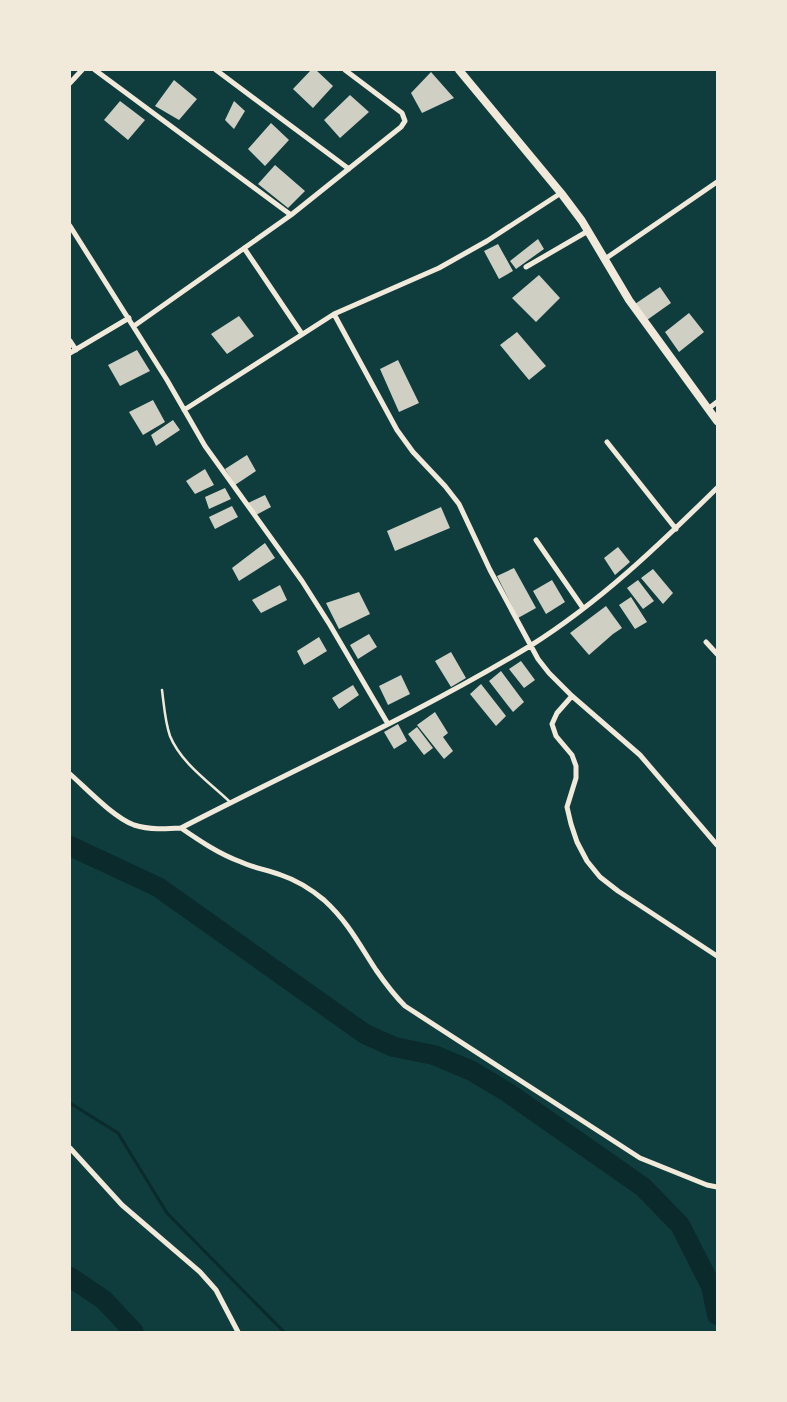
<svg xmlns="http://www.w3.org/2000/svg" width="787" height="1402" viewBox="0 0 787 1402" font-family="Commissioner,sans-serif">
<rect width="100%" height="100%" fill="#0f3d3e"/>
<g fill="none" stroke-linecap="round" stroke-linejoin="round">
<!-- stream -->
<path stroke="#0a2a2b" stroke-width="3" d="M70,1103L118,1133L167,1213L284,1332"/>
<!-- river -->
<path stroke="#0a2a2b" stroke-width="20" d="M70,846L158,887L365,1034L394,1047L434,1055L472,1071L507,1092L643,1187L680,1225L711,1286L717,1315
M70,1277L104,1300L134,1332"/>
</g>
<!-- building -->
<path fill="#cfcfc3" d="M311,70H316L333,86L313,108L293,89Z
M431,72L454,98L422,113L411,93Z
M174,80L197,99L179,120L155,106Z
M350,95L369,112L340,138L324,120Z
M120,101L145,120L128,140L104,120Z
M234,101L245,111L234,129L225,120Z
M271,123L289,140L265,166L248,149Z
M275,165L305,191L288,208L258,184Z
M538,239L544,249L516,269L510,261Z
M498,244L513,271L499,279L484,251Z
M539,275L560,298L536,322L512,298Z
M660,287L671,303L647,320L635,304Z
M689,313L704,332L679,352L665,332Z
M239,316L254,336L227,354L211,334Z
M517,332L546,366L529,380L500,345Z
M137,350L150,371L120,386L108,365Z
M398,360L419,403L399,412L380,369Z
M153,400L165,422L143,435L129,412Z
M173,420L180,430L156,446L151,435Z
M247,455L256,471L235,485L225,469Z
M205,469L214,485L195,494L186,481Z
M225,488L231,499L209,509L205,497Z
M265,495L271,507L256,515L248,503Z
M232,506L238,517L215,529L209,517Z
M441,507L450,528L395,551L387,531Z
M265,543L275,558L239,581L232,568Z
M618,547L630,562L615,575L604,558Z
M514,568L536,608L518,618L497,576Z
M653,569L673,593L663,604L641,578Z
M552,580L565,602L546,614L533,591Z
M638,580L654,601L643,609L627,588Z
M280,585L287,600L261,613L252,600Z
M359,592L370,614L339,629L326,603Z
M631,597L647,622L635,629L619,605Z
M606,606L622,628L613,634L589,655L570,633Z
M369,634L377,647L358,659L350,645Z
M319,637L327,651L304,665L297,651Z
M451,652L466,678L451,687L435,661Z
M521,661L535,680L524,688L509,669Z
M501,671L524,702L513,712L489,681Z
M401,675L410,694L388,705L379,686Z
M481,684L506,716L496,726L470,694Z
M353,685L359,695L339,709L332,698Z
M435,712L448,733L443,737L453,751L444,759L417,725Z
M398,724L407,741L394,749L384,732Z
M417,727L433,748L424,755L408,734Z"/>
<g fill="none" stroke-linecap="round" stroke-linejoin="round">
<!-- service -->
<path stroke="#f1e9da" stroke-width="2.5" d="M162,690C164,705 165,722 170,736C181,763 209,782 230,802"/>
<!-- minor -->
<path stroke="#f1e9da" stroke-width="5" d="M95,70L291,215
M216,70L349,169
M70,83L82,70
M70,226L167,380L205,446L302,581L330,625L388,724
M244,248L302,334
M605,259L717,182
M526,267L588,231
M334,314L397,430L413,452L445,486L459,504L490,570L538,659L549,673L572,696L640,755L717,845
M134,326L291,215L401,127L405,121L402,113L345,70
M70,341L76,350
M70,353L129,318
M708,409L717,402
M184,410L334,314L439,268L487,241L561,193
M607,442L676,529
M536,540L583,608
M706,642L717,654
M572,696L557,713L552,724L556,736L572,755L576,766V778L567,807L571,824L577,842L587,861L600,877L618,891L717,956
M70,774C87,789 113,817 134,825C150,830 166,829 181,828C297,768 418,714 530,646C600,602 659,545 717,488
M181,828C200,841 219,854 241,862C254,868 268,870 281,875C296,880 312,890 324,900C348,922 359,944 376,970C385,983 394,995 405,1006L640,1158L707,1185L717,1187
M70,1148L122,1205L200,1272L216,1290L238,1332"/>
<!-- primary -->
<path stroke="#f1e9da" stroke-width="8" d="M459,70L561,193L582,221L629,300L717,421"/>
</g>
<!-- border -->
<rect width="787" height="1402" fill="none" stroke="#f1e9da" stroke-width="142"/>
</svg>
